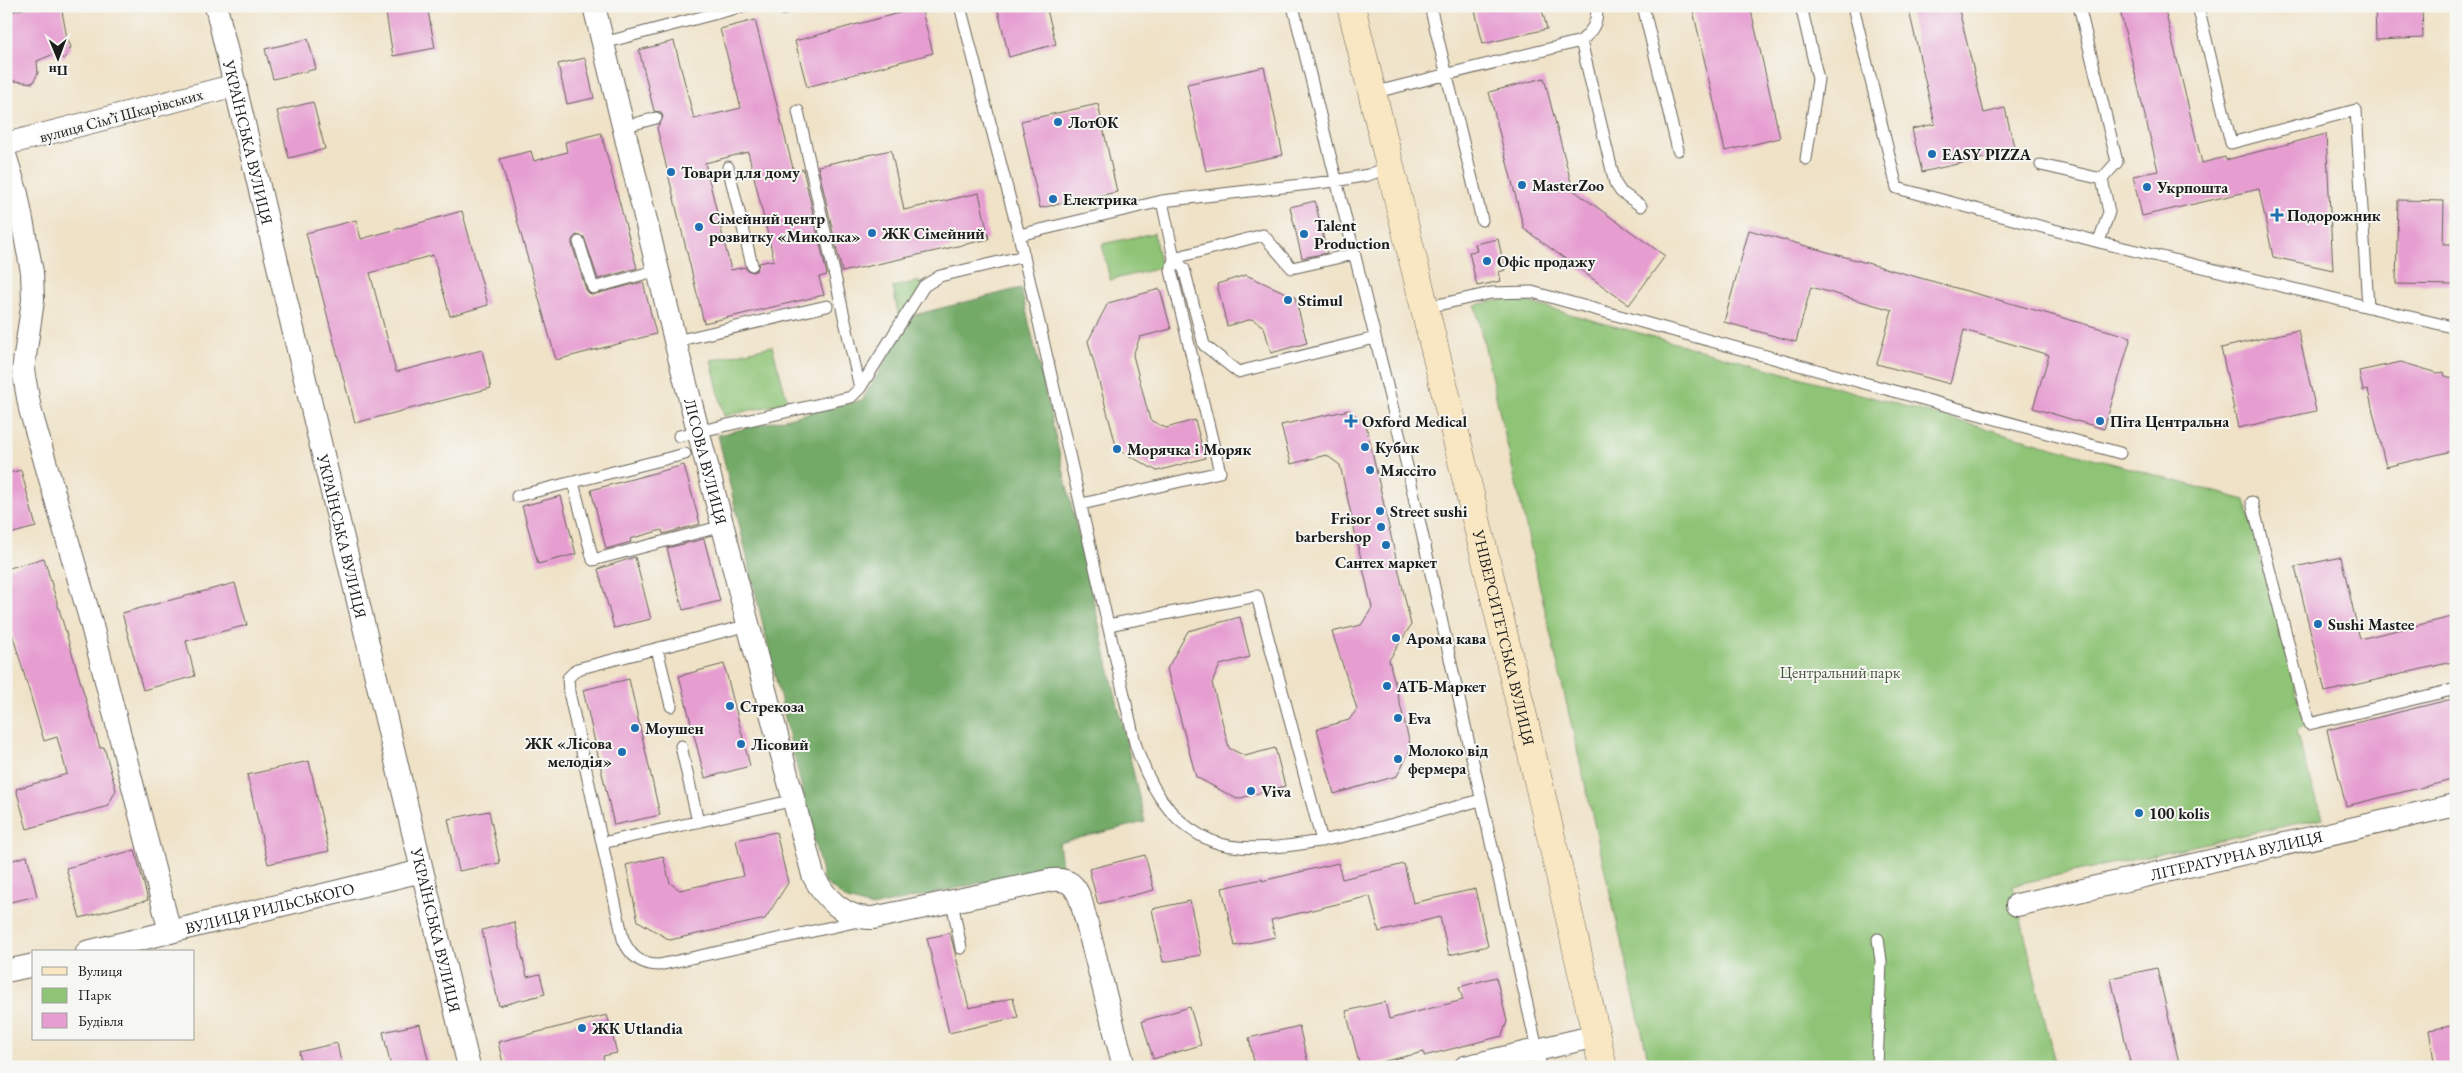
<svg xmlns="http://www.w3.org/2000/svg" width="2462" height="1073" viewBox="0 0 2462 1073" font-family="'EB Garamond',serif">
<rect width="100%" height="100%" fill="#f6f6f2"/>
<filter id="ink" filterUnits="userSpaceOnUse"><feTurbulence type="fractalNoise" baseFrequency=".02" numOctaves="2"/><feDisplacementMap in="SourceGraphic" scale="10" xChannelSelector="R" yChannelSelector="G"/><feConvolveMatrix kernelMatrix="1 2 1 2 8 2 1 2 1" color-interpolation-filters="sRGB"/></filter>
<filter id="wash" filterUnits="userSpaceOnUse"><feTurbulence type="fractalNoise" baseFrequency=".0096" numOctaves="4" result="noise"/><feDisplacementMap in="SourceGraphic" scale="20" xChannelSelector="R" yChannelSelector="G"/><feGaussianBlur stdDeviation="1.12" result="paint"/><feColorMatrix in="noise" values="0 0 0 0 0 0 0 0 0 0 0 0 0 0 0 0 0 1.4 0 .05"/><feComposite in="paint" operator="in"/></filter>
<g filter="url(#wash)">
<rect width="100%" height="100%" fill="#efe2c7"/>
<!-- green -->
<path fill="#8fc477" stroke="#56704a" d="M1154,233L1161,268L1110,280L1102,244Z
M919,281L921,287L899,319L893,287Z
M1512,298L2245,500L2305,724L2296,732L2322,818L2013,885L2056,1067H1650L1475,305Z
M772,346L788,402L724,416L711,360Z"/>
<!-- forest -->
<path fill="#73aa68" stroke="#486342" d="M1021,288L1145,822L1059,843L1062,865L872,907L847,900L824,882L718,435L862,400L914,315Z"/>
<g id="blocks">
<!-- building -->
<path fill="#e69ed1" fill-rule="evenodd" d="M34,6H61L67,38L71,47L64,59L54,54L37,61L38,73L33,83L6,80V13Z
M427,6L435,48L393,56L386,13Z
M997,6H1046L1056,44L1009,57Z
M1474,6H1541L1547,29L1483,44Z
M1692,6H1750L1780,138L1725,151Z
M1908,6H1958L1984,113L2005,108L2015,151L1922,172L1912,129L1935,124Z
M2119,6H2164L2202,163L2225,157L2226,160L2326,134L2333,270L2273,257L2259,189L2142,216L2133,176L2158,171Z
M2375,6H2422L2423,38L2376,40Z
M921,7L933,53L807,87L795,41Z
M755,20L794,172L803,169L827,275L819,277L824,295L704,323L657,128L663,117L661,112L654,111L639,50L674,41L694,119L741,108L720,29ZM748,152L774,260L759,263L757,270L753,272L747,270L745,267L731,270L705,163Z
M308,39L316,69L273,79L265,49Z
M585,58L594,98L567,104L558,64Z
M1264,67L1283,155L1206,171L1187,84Z
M1544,78L1573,190L1665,256L1629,305L1524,229L1489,92Z
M313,102L325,149L289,158L277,111Z
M1098,104L1117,192L1040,208L1021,121Z
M601,133L637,268L598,279L584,237L576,235L572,240V244L586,290L591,295L643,282L656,334L556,360L500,159L531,151L534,161L567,152L565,142Z
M891,150L904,210L979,193L989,239L842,272L818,166Z
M2398,200L2444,201L2443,244H2456V285L2396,284Z
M1315,201L1327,253L1302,258L1290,207Z
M462,211L488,305L450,316L433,255L370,273L396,372L482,350L491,388L355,423L306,233L356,220L361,239Z
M1749,230L2131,337L2104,429L2033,408L2049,355L1964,330L1950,384L1877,364L1892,310L1811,287L1796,342L1724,322Z
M1498,239L1505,270L1499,272L1501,281L1477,286L1469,252L1477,251L1475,244Z
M1246,275L1295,297L1307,343L1271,353L1264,327L1252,319L1227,326L1217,284Z
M1160,289L1171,329L1140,337L1133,355L1150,420L1166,428L1195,420L1205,458L1157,471L1117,449L1088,341L1108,303Z
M2298,330L2316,411L2238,428L2221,348Z
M2401,362L2438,373L2444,372L2445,376L2456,379V450L2386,467L2368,390L2363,391L2359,371Z
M1349,410L1366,425L1411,625L1389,660L1411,748L1397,776L1334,794L1317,729L1349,720L1357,709L1332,632L1361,625L1372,608L1340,465L1326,455L1291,464L1281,425Z
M684,465L700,524L663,534L662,530L630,539L631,542L606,549L591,490Z
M21,470L36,527L6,535V474Z
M561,496L576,554L538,564L522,506Z
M704,539L720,601L683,610L667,548Z
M635,557L651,619L614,628L598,569Z
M2341,557L2360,639L2456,616V661L2325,692L2295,567Z
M44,558L100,748L104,747L116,790L108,806L27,829L16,789L67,774L57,737L44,741L6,613V569Z
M235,583L247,625L186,641L195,676L143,690L122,613Z
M1240,617L1250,657L1220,665L1212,683L1221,717L1229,748L1245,756L1275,748L1285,786L1237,799L1196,777L1167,669L1188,631Z
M724,664L750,766L705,778L679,676Z
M629,679L660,815L614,825L583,690Z
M2456,698V779L2346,806L2327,730Z
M309,761L329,851L268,864L247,775Z
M489,811L500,863L459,871L448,819Z
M776,832L788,883L765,919L670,940L638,921L626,865L663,856L670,883L680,890L744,876L736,840Z
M135,850L148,900L80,918L66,868Z
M1145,855L1154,890L1098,904L1089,869Z
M27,856L37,896L6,903V862Z
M1338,863L1342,879L1404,864L1413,903L1475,889L1488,946L1449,955L1440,917L1379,932L1370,896L1271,920L1275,937L1235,946L1222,888L1262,879V881Z
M1190,901L1201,955L1163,962L1152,909Z
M514,922L527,977L540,974L545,994L499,1006L482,930Z
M950,933L969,1008L1013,998L1018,1017L949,1033L927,938Z
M2157,968L2180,1067H2131L2111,978Z
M1496,977L1507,1021L1502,1036L1424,1056V1052L1360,1067L1346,1011L1385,1002L1389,1019L1463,1000L1459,987Z
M1190,1007L1201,1045L1153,1059L1142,1021Z
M607,1015L617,1053L603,1056L605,1067H504L498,1042Z
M420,1024L429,1064L416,1067H391L383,1032Z
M2456,1025V1067H2435L2429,1030Z
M1299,1026L1309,1067H1255L1249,1038Z
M337,1043L342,1067H302L299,1052Z"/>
</g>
</g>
<g filter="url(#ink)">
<use href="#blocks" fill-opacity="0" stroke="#666158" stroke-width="1"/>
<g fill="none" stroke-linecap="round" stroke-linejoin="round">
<defs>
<path id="lane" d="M782,6L783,9L791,6
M960,6L1019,235L1135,743C1148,785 1170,824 1212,841C1271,866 1419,816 1481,800
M1293,6L1408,470L1541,1067
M1430,6L1482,220
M1596,6C1599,20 1592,32 1581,41L1615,183L1621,192L1641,206
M1643,6L1678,150
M1801,6L1818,79L1806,159
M1853,6L1897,188L2099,242L2456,328
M2079,6L2117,162L2102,179L2109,212L2099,242
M2198,6L2231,143L2356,110L2368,307
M603,43L744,6
M1372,93L1581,41
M798,111L860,388
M623,127L656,118
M2041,165L2102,179
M728,167L752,265
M1162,201L1174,258L1184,269L1204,345L1238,372L1375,338
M1019,235L1162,201L1335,181L1368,175L1390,167
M579,242L593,288L658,270
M1424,308L1491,293L1532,292L2120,453
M676,341L827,306
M679,436L851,397L860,388L924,286L940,276L1024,256
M685,454L573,482L593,560L723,526
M517,496L573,482
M2252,502L2309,724L2456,689
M1082,504L1220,472L1171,271L1174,258L1263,235L1292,268L1354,254
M749,625L577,669L568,678L569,692L623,939C630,956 641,965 659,965L859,921
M1108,625L1257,596L1322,841
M657,649L671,706
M681,746L698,822
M602,843L795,800
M952,901L961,948
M1877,1067L1881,961L1878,939"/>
<g id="street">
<path id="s1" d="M216,6L469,1067"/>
<path id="s2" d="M594,6L679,357L813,875C825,899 845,919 873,918L1052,880C1069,878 1076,886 1081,901L1124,1067"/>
<path d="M6,144L236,85"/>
<path d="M6,158L17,194L32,272L33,300L23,370L30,409L91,622L170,932"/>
<path id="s3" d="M2017,905L2456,805"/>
<path id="s4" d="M87,952L422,871"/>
<path d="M6,971L34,965"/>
<path d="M1465,1067L1596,1036"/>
</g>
<g id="secondary">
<path id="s5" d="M1351,6C1437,359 1525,712 1603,1067"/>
</g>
</defs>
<!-- lane casing -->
<use href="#lane" stroke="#666158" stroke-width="13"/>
<!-- street casing -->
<use href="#street" stroke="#666158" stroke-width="24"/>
<!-- secondary casing -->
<use href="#secondary" stroke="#666158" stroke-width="29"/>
<!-- lane -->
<use href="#lane" stroke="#fff" stroke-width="11"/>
<!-- street -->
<use href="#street" stroke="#fff" stroke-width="22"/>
<!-- secondary -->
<use href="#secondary" stroke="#f9e7c3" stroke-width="28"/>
</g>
</g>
<!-- markers -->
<g fill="#1f6fb2" stroke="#f6f6f2" stroke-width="2">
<circle cx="1058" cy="122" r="5"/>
<circle cx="1932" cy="154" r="5"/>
<circle cx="671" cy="172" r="5"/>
<circle cx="1522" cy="185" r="5"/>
<circle cx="2147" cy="187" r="5"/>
<circle cx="1053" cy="199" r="5"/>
<path d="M2274.5 207.5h5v5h5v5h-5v5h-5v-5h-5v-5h5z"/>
<circle cx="699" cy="227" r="5"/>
<circle cx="872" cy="233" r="5"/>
<circle cx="1304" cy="234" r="5"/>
<circle cx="1487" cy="261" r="5"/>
<circle cx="1288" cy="300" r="5"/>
<path d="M1348.5 413.5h5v5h5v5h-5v5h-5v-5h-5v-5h5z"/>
<circle cx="2100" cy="421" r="5"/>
<circle cx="1365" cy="447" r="5"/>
<circle cx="1117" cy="449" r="5"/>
<circle cx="1370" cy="470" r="5"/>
<circle cx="1380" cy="511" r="5"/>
<circle cx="1381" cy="527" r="5"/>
<circle cx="1386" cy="545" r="5"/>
<circle cx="2318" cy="624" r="5"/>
<circle cx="1396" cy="638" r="5"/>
<circle cx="1387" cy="686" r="5"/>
<circle cx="730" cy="706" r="5"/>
<circle cx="1398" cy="718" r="5"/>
<circle cx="635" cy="728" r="5"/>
<circle cx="741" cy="744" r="5"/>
<circle cx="622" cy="752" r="5"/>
<circle cx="1398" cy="759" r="5"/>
<circle cx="1251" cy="791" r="5"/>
<circle cx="2139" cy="813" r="5"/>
<circle cx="582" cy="1028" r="5"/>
</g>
<g text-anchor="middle" stroke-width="4" stroke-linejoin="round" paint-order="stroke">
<!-- street labels -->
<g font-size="16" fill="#1c1c1c" stroke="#f6f6f2">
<text transform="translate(121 115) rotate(-15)" y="6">вулиця Сімʼї Шкарівських</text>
<text dy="6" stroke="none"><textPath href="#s1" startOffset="140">УКРАЇНСЬКА ВУЛИЦЯ</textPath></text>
<text dy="6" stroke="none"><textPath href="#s2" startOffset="469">ЛІСОВА ВУЛИЦЯ</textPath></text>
<text dy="6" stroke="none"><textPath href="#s1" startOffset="545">УКРАЇНСЬКА ВУЛИЦЯ</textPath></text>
<text dy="6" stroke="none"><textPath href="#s5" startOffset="650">УНІВЕРСИТЕТСЬКА ВУЛИЦЯ</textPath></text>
<text dy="6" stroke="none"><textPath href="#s3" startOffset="225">ЛІТЕРАТУРНА ВУЛИЦЯ</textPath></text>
<text dy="6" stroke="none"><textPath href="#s4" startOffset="188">ВУЛИЦЯ РИЛЬСЬКОГО</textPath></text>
<text dy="6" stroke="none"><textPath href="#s1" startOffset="950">УКРАЇНСЬКА ВУЛИЦЯ</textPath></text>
</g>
<!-- poi labels -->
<g font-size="16" font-weight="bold" fill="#1c1c1c" stroke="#f6f6f2" text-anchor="start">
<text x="1068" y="128">ЛотОК</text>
<text x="1942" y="160">EASY PIZZA</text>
<text x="681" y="178">Товари для дому</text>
<text x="1532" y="191">MasterZoo</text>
<text x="2157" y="193">Укрпошта</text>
<text x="1063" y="205">Електрика</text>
<text x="2287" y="221">Подорожник</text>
<text x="709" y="224">Сімейний центр<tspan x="709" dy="18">розвитку «Миколка»</tspan></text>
<text x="1314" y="231">Talent<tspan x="1314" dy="18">Production</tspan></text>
<text x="882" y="239">ЖК Сімейний</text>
<text x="1497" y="267">Офіс продажу</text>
<text x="1298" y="306">Stimul</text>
<text x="1362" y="427">Oxford Medical</text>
<text x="2110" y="427">Піта Центральна</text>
<text x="1375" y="453">Кубик</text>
<text x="1127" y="455">Морячка і Моряк</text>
<text x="1380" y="476">Мяссіто</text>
<text x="1390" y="517">Street sushi</text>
<text x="1371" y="524" text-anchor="end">Frisor<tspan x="1371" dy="18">barbershop</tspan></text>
<text x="1386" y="568" text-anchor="middle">Сантех маркет</text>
<text x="2328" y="630">Sushi Mastee</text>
<text x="1406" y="644">Арома кава</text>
<text x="1397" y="692">АТБ-Маркет</text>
<text x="740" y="712">Стрекоза</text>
<text x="1408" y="724">Eva</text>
<text x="645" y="734">Моушен</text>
<text x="612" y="749" text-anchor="end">ЖК «Лісова<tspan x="612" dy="18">мелодія»</tspan></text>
<text x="751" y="750">Лісовий</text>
<text x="1408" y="756">Молоко від<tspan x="1408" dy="18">фермера</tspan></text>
<text x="1261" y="797">Viva</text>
<text x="2149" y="819">100 kolis</text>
<text x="592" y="1034">ЖК Utlandia</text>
</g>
<!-- park labels -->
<g font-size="16" fill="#44573c" stroke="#f6f6f2">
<text x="1840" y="678">Центральний парк</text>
</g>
</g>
<!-- margin -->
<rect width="2462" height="1073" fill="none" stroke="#f6f6f2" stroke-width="25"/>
<!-- legend -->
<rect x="32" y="950" width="162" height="90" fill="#f6f6f2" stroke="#9f9f9c"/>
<rect x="42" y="967" width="25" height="8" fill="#f9e7c3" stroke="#9f9f9c"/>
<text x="78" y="976" font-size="15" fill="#1c1c1c">Вулиця</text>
<rect x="42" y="988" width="25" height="15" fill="#8fc477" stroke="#9f9f9c"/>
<text x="78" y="1000" font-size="15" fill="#1c1c1c">Парк</text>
<rect x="42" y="1013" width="25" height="15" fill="#e69ed1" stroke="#9f9f9c"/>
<text x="78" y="1026" font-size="15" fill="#1c1c1c">Будівля</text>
<!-- north arrow -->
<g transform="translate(58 58) rotate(179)" stroke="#f6f6f2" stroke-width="4" paint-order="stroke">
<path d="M0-4L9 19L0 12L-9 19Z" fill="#1c1c1c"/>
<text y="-8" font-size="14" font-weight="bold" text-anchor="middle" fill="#1c1c1c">Пн</text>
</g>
</svg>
